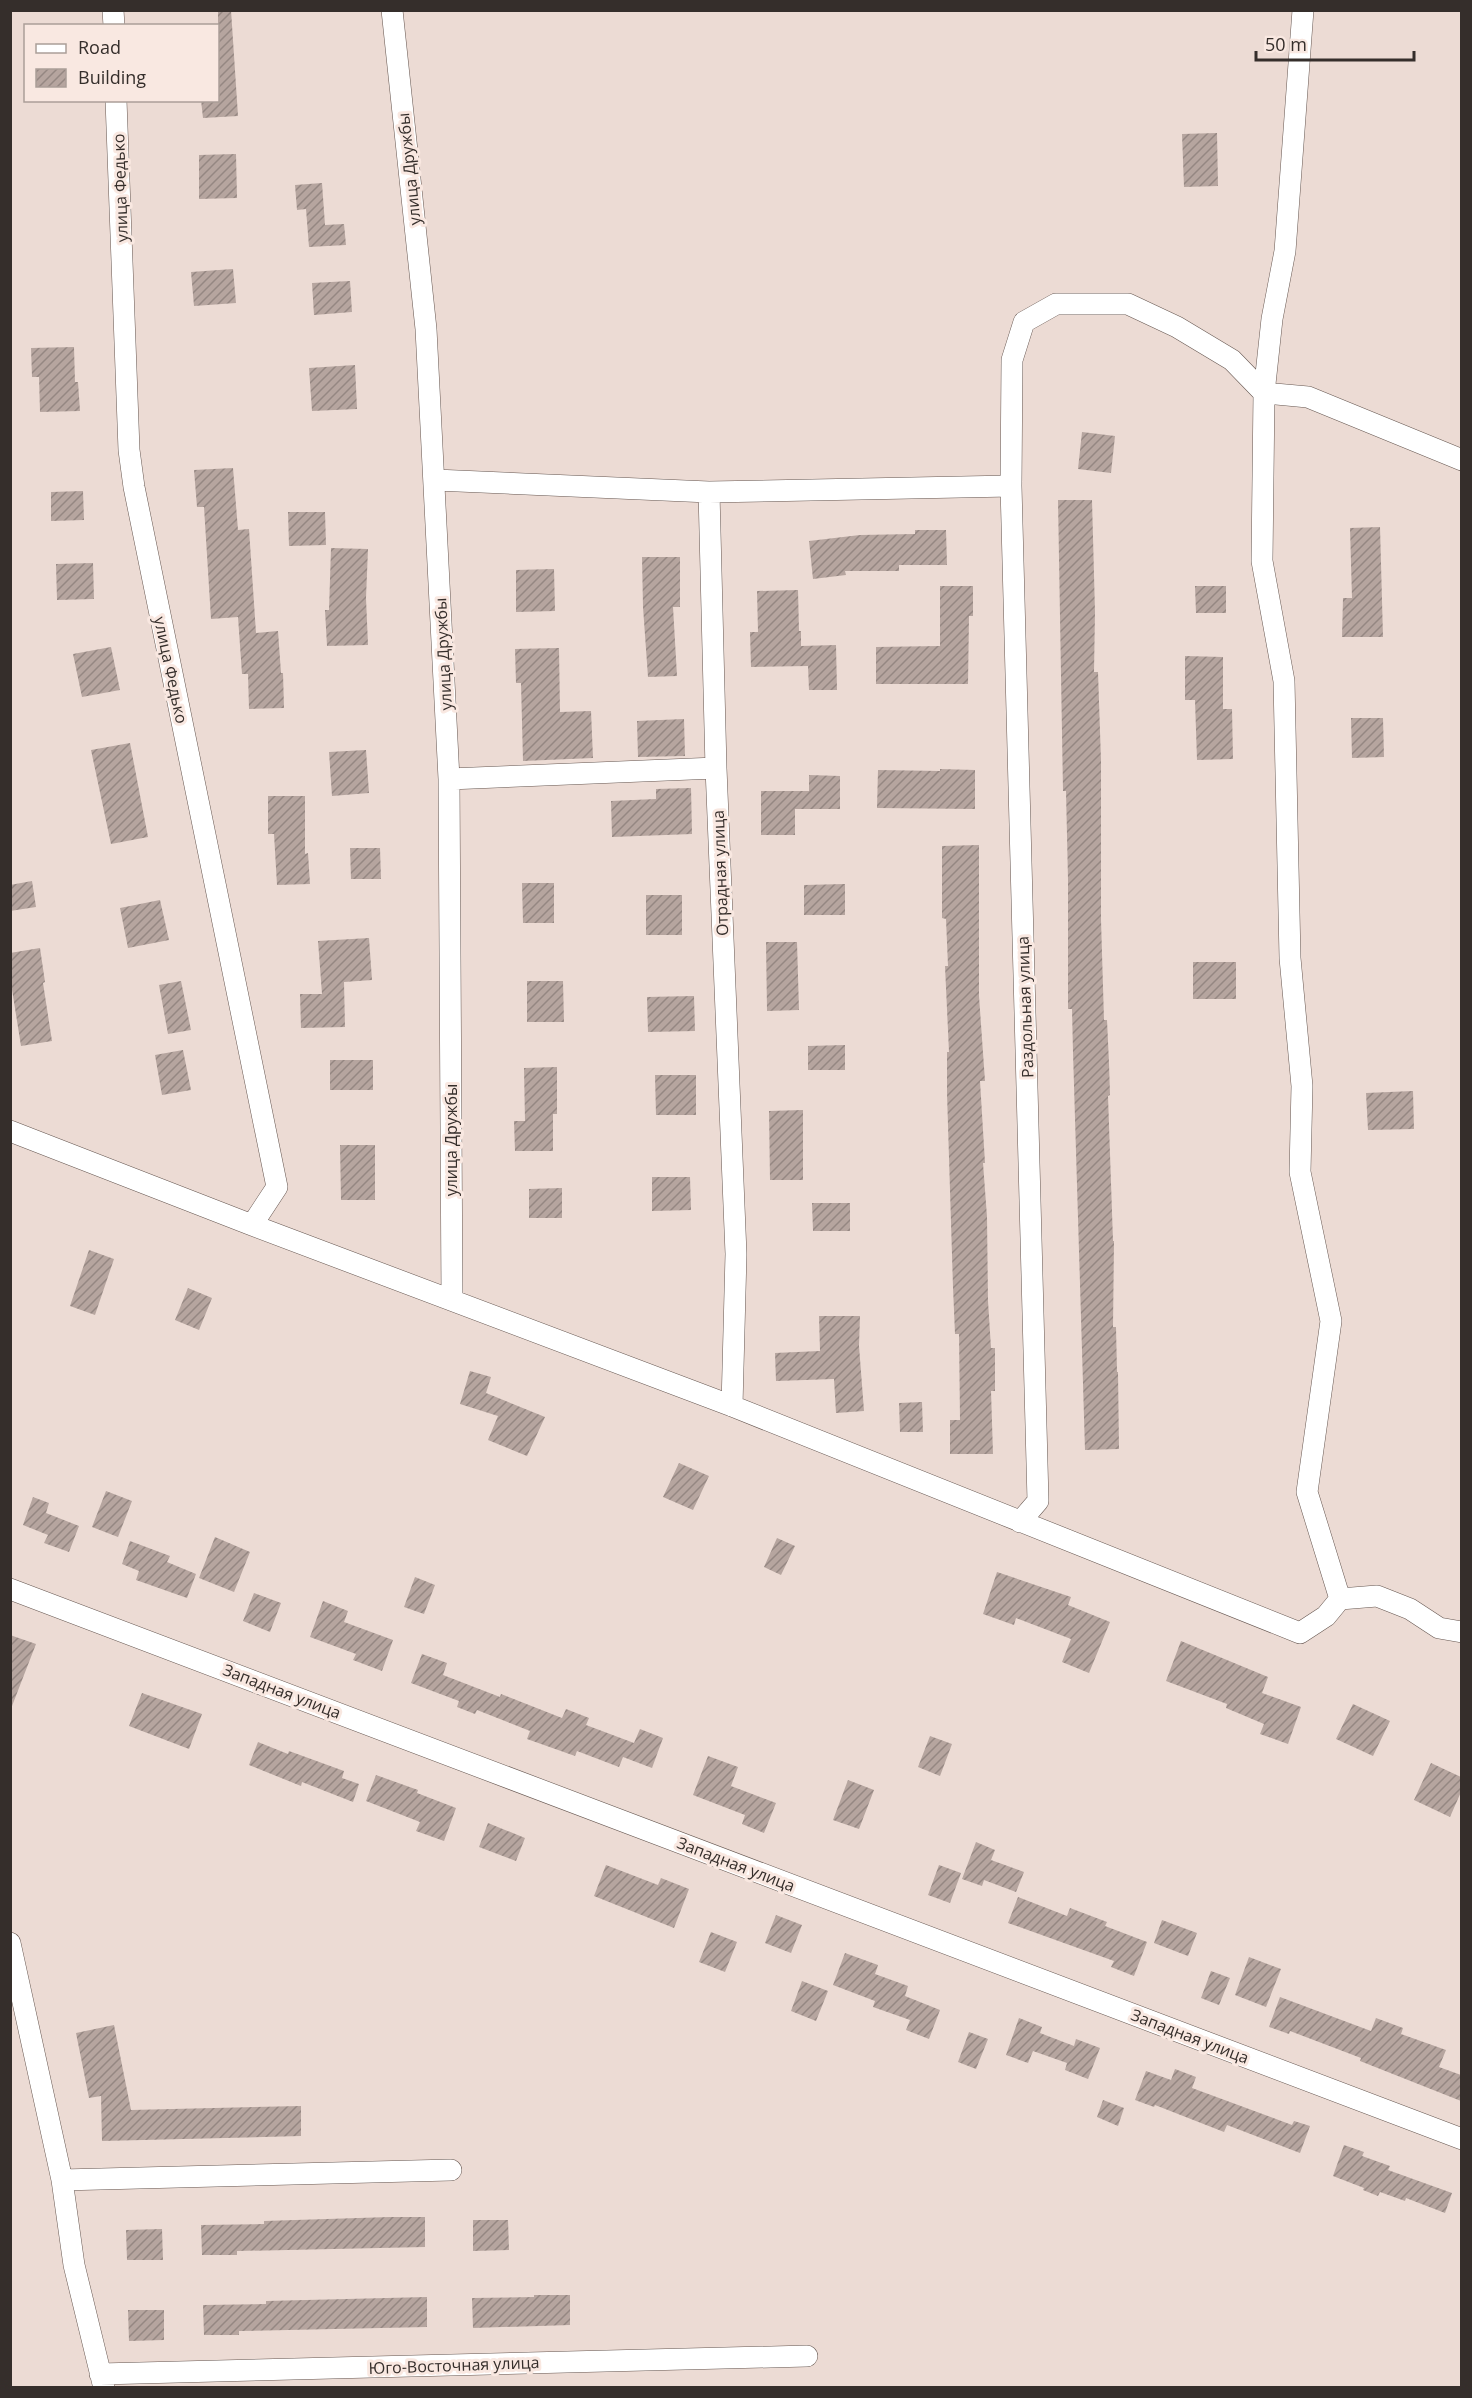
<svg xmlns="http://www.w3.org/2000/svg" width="1472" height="2398" viewBox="0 0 1472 2398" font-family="'Open Sans',sans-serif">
<defs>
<pattern id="building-hatch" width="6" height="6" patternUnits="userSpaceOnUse" patternTransform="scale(1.5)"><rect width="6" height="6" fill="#b6a59f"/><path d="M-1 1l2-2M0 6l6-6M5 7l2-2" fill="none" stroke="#958782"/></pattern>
</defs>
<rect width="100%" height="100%" fill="#ecdbd4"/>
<!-- building -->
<path fill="url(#building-hatch)" d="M218,10H231L238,116L203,118L201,100H218Z
M1217,133L1218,186L1184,187L1182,134Z
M236,154L237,198L199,199V155Z
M322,183L325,225L344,224L346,245L309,247L306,209L297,210L295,185Z
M233,269L236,303L194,306L191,272Z
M350,281L352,312L314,315L312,283Z
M74,347L75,382H78L80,411L40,412L39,377H32L31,348Z
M355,365L357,409L312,411L309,368Z
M1082,432L1115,436L1111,473L1078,469Z
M233,468L238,530L249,529L256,633L278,631L281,673H283L284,708L249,709L248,674H242L238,617L211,619L204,507H197L194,470Z
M83,491L84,520L51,521V492Z
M1058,500H1092L1095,612L1094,672H1098L1101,761V920L1104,1020H1107L1109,1063L1110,1095L1108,1096L1113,1241H1114L1113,1327H1116L1117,1372H1118L1119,1449L1085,1450L1073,1052L1072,1009H1068V880L1066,791H1063Z
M288,512H325L326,545L289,546Z
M1380,527L1383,637H1342L1343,598H1352L1350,528Z
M915,530H946L947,565H899V571H845L846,575L813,579L809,541L860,535L915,534Z
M331,548L368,549L366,598L368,645L327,646L325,610H329Z
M642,557H680V607H673L677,676L648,677L643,607Z
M93,563L94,599L57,600L56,564Z
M554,569L555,611L516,612V570Z
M940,586H973V616H969L968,684H876V647L940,646Z
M1195,586H1226V613H1196Z
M798,590L799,631H801V646L836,645L837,690H809L808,666L751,667L750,632H758L757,591Z
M111,647L120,690L82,697L73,654Z
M559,648L560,712L591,711L593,758L523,761L521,683H516L515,649Z
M1185,656L1223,657V709H1232L1233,759L1197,760L1195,700H1185Z
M1351,718H1383L1384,757L1352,758Z
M684,719L685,756L638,757L637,721Z
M130,743L148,837L111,844L91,750Z
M366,750L369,793L332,796L329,752Z
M940,769L975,770V809L877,808L878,770L940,771Z
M809,775L840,776V809H795V835H761V791H809Z
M691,788L692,834L612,837L611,801L656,799V789Z
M268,796H305V854L308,853L310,884L277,885L274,834H268Z
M979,845V996L985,1081H980L985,1163H983L987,1217L988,1301L991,1348H995V1391H991L993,1454H950V1420H960L959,1334H955L953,1287L947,1093V1052H949L945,966H948L946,919L942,918V846Z
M350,848H380L381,879H351Z
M32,881L36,907L10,911V885Z
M522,883H554V923H523Z
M845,884V915H804V885Z
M646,895H682V935H646Z
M160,900L169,940L128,948L120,908Z
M369,938L372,980L344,982L345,1027L301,1028L300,994H322L318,941Z
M766,942H797L799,1010L767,1011Z
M40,948L45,982L43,983L52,1041L21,1046L10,977V953Z
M1193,962H1236V999H1193Z
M181,981L191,1030L168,1034L159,985Z
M527,981H563L564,1022H527Z
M694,996L695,1031L648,1032L647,997Z
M845,1045V1070H808V1046Z
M183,1050L191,1090L162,1095L155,1055Z
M330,1060H373V1090H330Z
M557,1067V1114H553V1151H515L514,1121H525L524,1068Z
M655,1075H696V1115H656Z
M1413,1091L1414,1129L1368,1130L1366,1093Z
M803,1110V1180H770L769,1111Z
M340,1145H375V1200H341Z
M652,1177H690L691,1210L652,1211Z
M562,1188V1218H529V1189Z
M812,1203H850V1231H813Z
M89,1250L114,1259L95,1315L70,1306Z
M188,1288L212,1298L199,1330L175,1320Z
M819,1316H860L859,1346L864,1411L836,1413L834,1379L776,1381L775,1353L820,1351Z
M470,1371L491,1377L486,1393L545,1417L527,1456L488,1440L498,1416L460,1404Z
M922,1402L923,1432H900L899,1403Z
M679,1463L709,1476L693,1510L663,1497Z
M106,1491L132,1501L118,1537L92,1527Z
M33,1497L49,1503L46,1513L79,1526L69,1552L44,1543L48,1535L23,1525Z
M215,1537L250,1552L234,1592L199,1578Z
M777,1538L795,1546L781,1575L764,1567Z
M130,1541L170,1556L167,1562L196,1574L187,1598L136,1580L139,1571L122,1564Z
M997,1572L1071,1597L1068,1605L1110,1622L1089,1673L1062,1662L1071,1639L1016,1618L1014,1625L983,1614Z
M415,1577L435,1585L424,1614L404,1607Z
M254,1593L281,1603L270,1632L243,1621Z
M323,1601L348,1611L344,1622L393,1640L382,1671L353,1660L356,1654L310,1637Z
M10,1635L36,1644L12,1706H10Z
M1181,1641L1268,1677L1262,1693L1301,1707L1288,1744L1260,1734L1264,1724L1226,1708L1227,1704L1166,1681Z
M422,1654L447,1663L443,1675L500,1697L501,1694L562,1718L566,1709L589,1718L586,1725L634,1743L640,1729L663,1738L652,1768L623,1757L619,1767L577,1751L575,1756L527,1739L530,1731L477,1710L475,1714L457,1707L459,1701L411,1683Z
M142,1693L202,1714L189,1749L129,1726Z
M1353,1704L1390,1721L1373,1756L1336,1739Z
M930,1736L952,1744L940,1776L918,1767Z
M258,1742L288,1754L289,1751L344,1771L342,1778L359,1784L353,1802L302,1782L301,1786L249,1765Z
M708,1756L738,1767L731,1786L776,1803L764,1833L742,1824L745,1815L693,1795Z
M1431,1763L1461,1777V1792L1450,1817L1414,1800Z
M376,1775L418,1790L417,1793L456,1808L444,1841L416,1831L420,1822L366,1801Z
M848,1780L874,1790L859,1829L833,1820Z
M488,1823L525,1838L516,1861L479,1847Z
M976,1842L995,1850L991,1860L1024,1872L1016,1892L984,1880L982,1886L962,1879Z
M606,1865L658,1885L661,1878L689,1889L674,1928L594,1896Z
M939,1865L961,1873L950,1903L928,1895Z
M1018,1897L1067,1916L1070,1908L1107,1922L1105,1926L1147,1942L1134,1976L1111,1967L1114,1961L1008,1923Z
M776,1915L802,1925L791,1953L765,1943Z
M1162,1920L1197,1933L1188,1956L1154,1943Z
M711,1932L737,1942L725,1972L699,1962Z
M845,1953L878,1965L875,1974L908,1986L905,1996L940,2010L929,2039L906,2030L910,2020L873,2007L875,2001L833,1985Z
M1249,1957L1281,1969L1266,2007L1235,1995Z
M1211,1971L1230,1978L1219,2005L1201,1998Z
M802,1981L828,1991L816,2021L791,2011Z
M1280,1997L1371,2031L1376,2018L1403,2028L1401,2034L1446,2050L1439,2067L1461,2075V2101L1360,2061L1361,2058L1290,2031L1289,2034L1269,2027Z
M1019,2018L1042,2027L1040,2033L1074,2046L1076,2039L1100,2048L1088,2079L1065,2070L1067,2063L1033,2051L1028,2063L1006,2055Z
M114,2025L131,2110L301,2106V2136L102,2141L101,2096L89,2098L76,2033Z
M969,2032L988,2039L976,2069L958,2062Z
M1175,2069L1196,2077L1192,2088L1292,2125L1294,2121L1310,2126L1300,2153L1227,2125L1224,2132L1155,2105L1154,2107L1135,2100L1146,2071L1171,2080Z
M1103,2100L1124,2108L1118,2126L1097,2117Z
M1344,2145L1364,2152L1362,2156L1390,2166L1388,2170L1452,2193L1445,2213L1406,2198L1405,2201L1380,2192L1378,2196L1363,2190L1364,2188L1333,2176Z
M390,2217H425V2247L237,2251V2255H202L201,2225L264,2224V2221Z
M473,2220H508L509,2250L473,2251Z
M162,2229L163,2260H127L126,2230Z
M534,2295H570V2325L473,2328L472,2298L534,2297Z
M427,2297V2327L239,2331V2335H204L203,2305L266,2304V2301Z
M128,2310H164V2340L129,2341Z"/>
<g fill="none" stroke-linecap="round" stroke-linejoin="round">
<defs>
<path id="minor" d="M113,10L114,26
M392,10L426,329L449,779L452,1299
M1303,10L1285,251L1272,319L1264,393L1308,397L1462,460
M116,100L129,450L134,487L277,1187L252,1225
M435,480L709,492L1011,486
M709,492L716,768L736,1254L732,1406
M449,779L716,768
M10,1131L252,1225L732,1406L1300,1633L1326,1616L1340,1599L1307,1492L1331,1321L1300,1172L1302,1086L1290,958L1284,681L1262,561L1264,393L1232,360L1177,327L1128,304H1056L1024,322L1012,360L1011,486L1038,1501L1020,1522
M10,1589L1462,2139
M1340,1599L1377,1596L1410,1609L1439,1628L1462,1632
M10,1943L62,2180L74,2265L104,2388
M62,2180L451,2170
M100,2374L807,2356"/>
</defs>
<!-- minor casing -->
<use href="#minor" stroke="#665751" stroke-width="22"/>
<!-- minor -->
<use href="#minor" stroke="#fff" stroke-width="21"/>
</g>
<g text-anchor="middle" stroke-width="6" stroke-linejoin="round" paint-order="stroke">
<!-- street labels -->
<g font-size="16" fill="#352e2b" stroke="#f9e8e1">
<text transform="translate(409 169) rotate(-96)" y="6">улица Дружбы</text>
<text transform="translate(120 188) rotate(-92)" y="6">улица Федько</text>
<text transform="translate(443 654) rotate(-93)" y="6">улица Дружбы</text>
<text transform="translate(171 670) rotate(78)" y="6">улица Федько</text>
<text transform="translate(720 873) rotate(-92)" y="6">Отрадная улица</text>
<text transform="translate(1025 1007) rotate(-92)" y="6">Раздольная улица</text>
<text transform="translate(451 1140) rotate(-90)" y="6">улица Дружбы</text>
<text transform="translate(282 1691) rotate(21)" y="6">Западная улица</text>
<text transform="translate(736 1864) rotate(21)" y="6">Западная улица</text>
<text transform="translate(1190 2036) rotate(21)" y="6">Западная улица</text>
<text transform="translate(454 2365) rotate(-2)" y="6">Юго-Восточная улица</text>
</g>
</g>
<!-- border -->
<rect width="1472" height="2398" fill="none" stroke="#352e2b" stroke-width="24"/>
<!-- legend -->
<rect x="24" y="24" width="195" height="78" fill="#f9e8e1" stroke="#ab9e98" stroke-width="1.5"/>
<rect x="36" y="44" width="30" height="9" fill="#ffffff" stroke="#ab9e98" stroke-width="1.5"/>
<text x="78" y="54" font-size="18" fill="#352e2b">Road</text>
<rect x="36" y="69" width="30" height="18" fill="url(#building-hatch)" stroke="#ab9e98" stroke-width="1.5"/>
<text x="78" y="84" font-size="18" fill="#352e2b">Building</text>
<!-- scale -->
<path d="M1256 51v9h158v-9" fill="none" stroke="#352e2b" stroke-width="3"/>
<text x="1265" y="51" font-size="18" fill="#352e2b" stroke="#f9e8e1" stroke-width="4.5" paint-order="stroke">50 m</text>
</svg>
